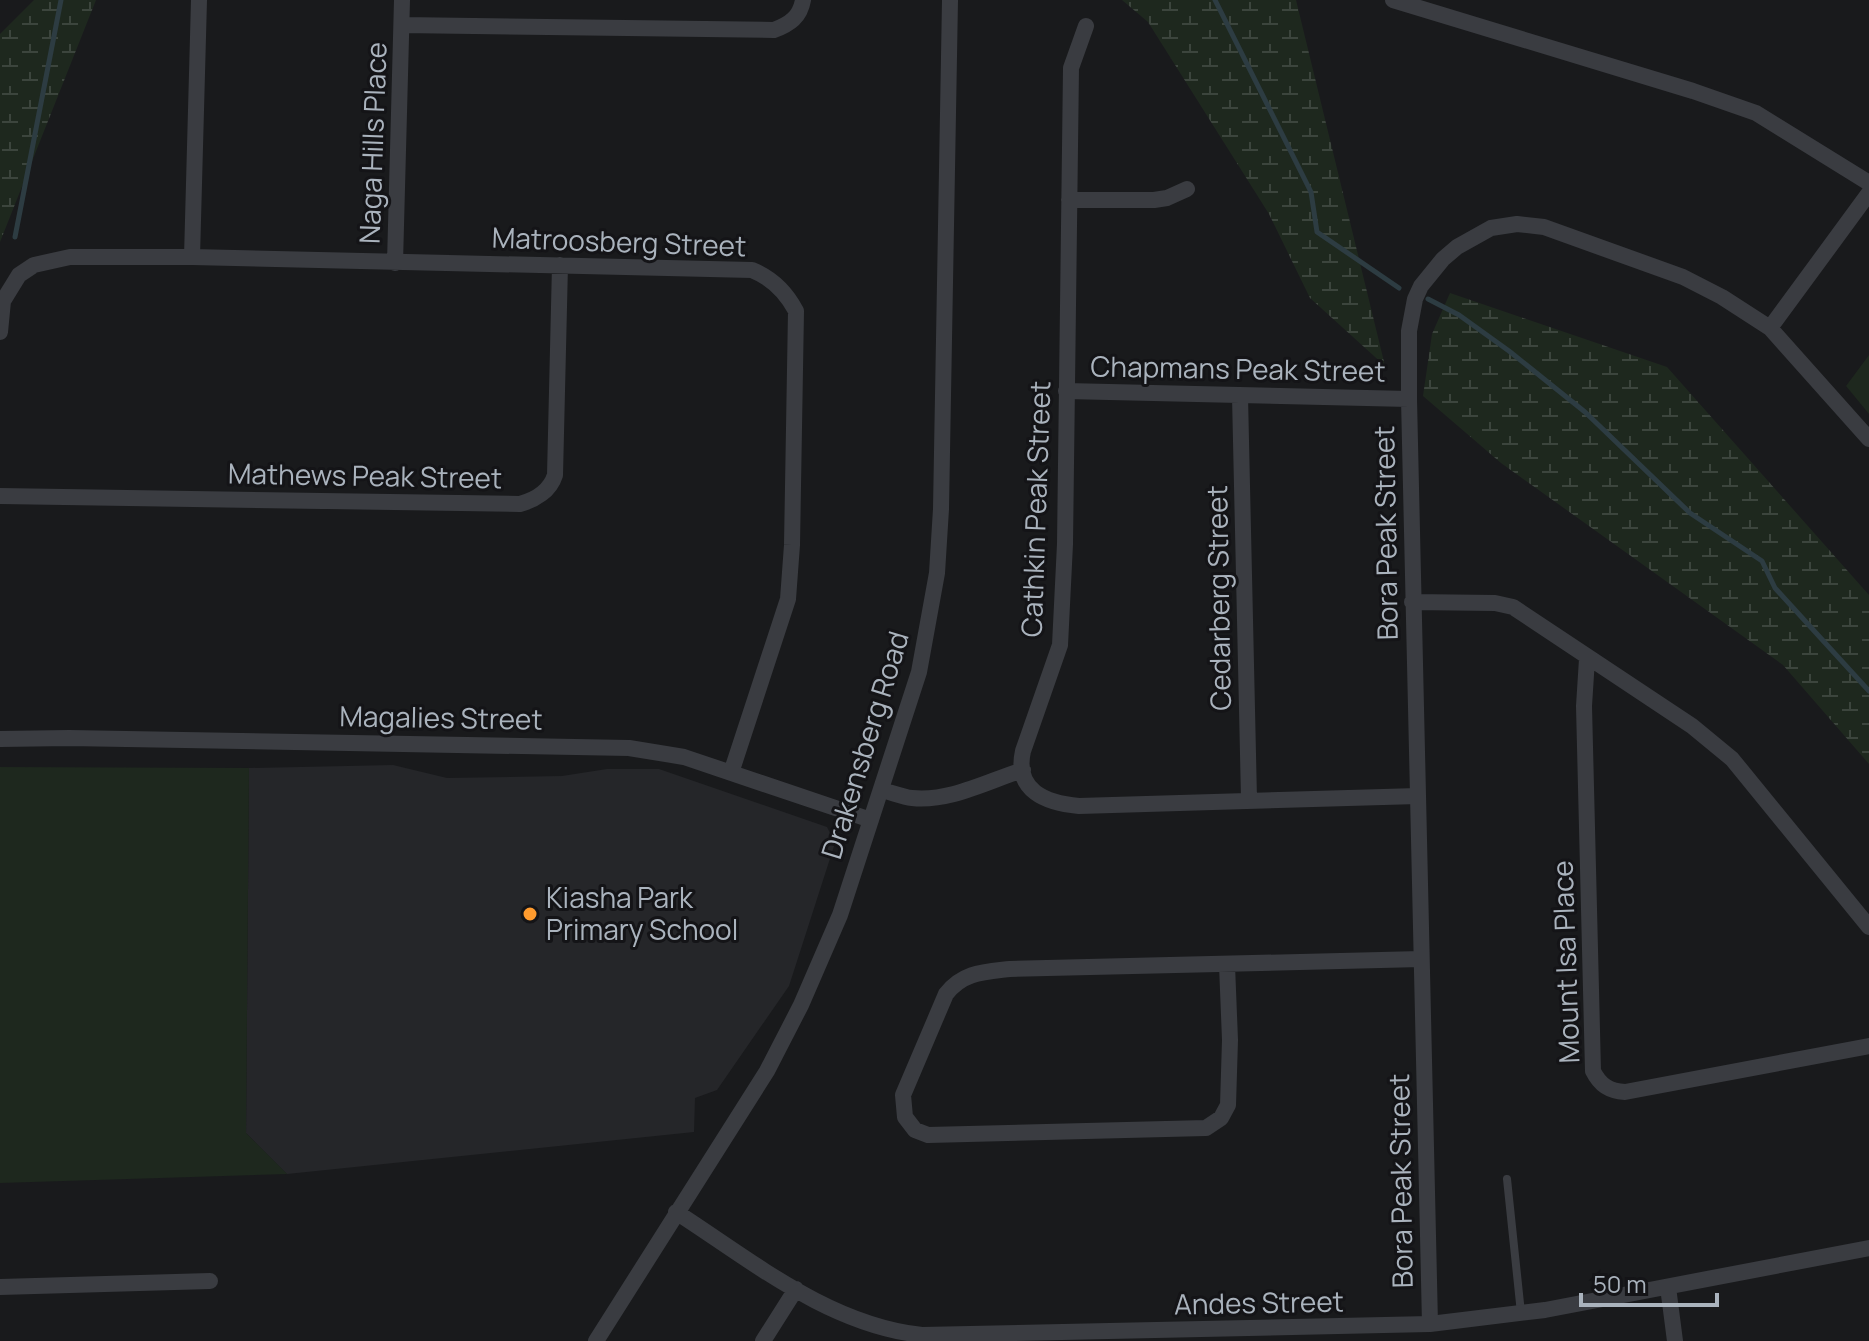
<svg xmlns="http://www.w3.org/2000/svg" width="1869" height="1341" viewBox="0 0 1869 1341" font-family="Manrope,sans-serif">
<defs>
<pattern id="wetland-marsh" width="20" height="14" patternUnits="userSpaceOnUse" patternTransform="scale(2)"><rect width="20" height="14" fill="#1e281e"/><path d="M1 5h8M5 5V1M11 12h8M15 12V8" fill="none" stroke="#3c453d"/></pattern>
</defs>
<rect width="100%" height="100%" fill="#191a1c"/>
<!-- built -->
<path fill="#252629" d="M393,765L447,778L562,776L607,769H659L827,827L835,843L789,986L717,1090L695,1098L694,1132L287,1174L246,1133L249,768Z"/>
<!-- wetland -->
<path fill="url(#wetland-marsh)" d="M34,0H96L0,242V34Z
M1122,0H1296L1385,366L1310,298L1269,214L1148,22Z
M1450,293L1667,367L1869,595V764L1783,665L1501,463L1423,396L1432,334Z"/>
<!-- park -->
<path fill="#1e281e" d="M1869,355V414L1846,386Z
M0,767L249,768L246,1133L287,1174L0,1183Z"/>
<g fill="none" stroke-linecap="round" stroke-linejoin="round">
<!-- stream -->
<path stroke="#2d3c42" stroke-width="5" d="M1215,0L1311,192L1317,232L1399,288
M15,237L61,0
M1428,299L1459,315L1509,351L1585,412L1690,513L1762,561L1775,588L1869,691"/>
<!-- service -->
<path stroke="#3a3c41" stroke-width="8" d="M1507,1179L1521,1313"/>
<!-- minor -->
<path stroke="#3a3c41" stroke-width="16" d="M1393,0L1693,91L1756,113L1869,183
M402,25L774,30C790,24 800,17 803,0
M1086,26L1071,68L1065,544L1060,645L1023,751C1014,791 1046,803 1079,806L1418,796
M1069,200H1154L1167,198L1187,189
M192,257L199,0
M395,263L402,0
M1770,328L1869,193
M0,332L3,301L19,275L34,265L70,257H192L752,270C772,278 786,292 796,311L792,545L788,599L731,773
M1066,391L1409,399
M1240,396L1249,799
M0,496L520,504C535,500 550,491 555,475L560,265
M1412,602L1495,603L1513,607L1692,726L1732,759L1869,927
M1587,659L1584,706L1593,1071C1600,1085 1609,1091 1625,1092L1869,1046
M0,739L69,738L629,748L684,757L871,820
M881,790C891,792 902,797 912,798C950,802 988,781 1023,770
M1227,965L1230,1040L1228,1105L1221,1118L1206,1128L928,1135L915,1130L905,1117L903,1095L946,994C963,972 984,972 1010,969L1421,959
M676,1212C752,1261 829,1325 922,1335L1430,1324L1545,1310L1869,1248
M0,1287L210,1281
M1668,1287L1675,1341
M1430,1324L1409,399V331L1415,299L1421,286L1443,259L1457,247L1491,228L1517,224L1544,227L1683,277L1722,297L1770,328L1869,439
M596,1341L767,1071L801,1005L840,915L919,672L937,573L941,509L950,0
M763,1341L796,1289"/>
</g>
<!-- markers -->
<circle fill="#ff9b2e" stroke="#141417" stroke-width="3" cx="530" cy="914" r="8"/>
<g text-anchor="middle" stroke-width="6" stroke-linejoin="round" paint-order="stroke">
<!-- street labels -->
<g font-size="28" fill="#aab3bd" stroke="#141417">
<text transform="translate(373 143) rotate(-88)" y="10">Naga Hills Place</text>
<text transform="translate(619 242) rotate(2)" y="10">Matroosberg Street</text>
<text transform="translate(1238 369) rotate(1)" y="10">Chapmans Peak Street</text>
<text transform="translate(365 476) rotate(1)" y="10">Mathews Peak Street</text>
<text transform="translate(1036 509) rotate(-88)" y="10">Cathkin Peak Street</text>
<text transform="translate(1386 533) rotate(-91)" y="10">Bora Peak Street</text>
<text transform="translate(1219 598) rotate(-91)" y="10">Cedarberg Street</text>
<text transform="translate(441 718) rotate(1)" y="10">Magalies Street</text>
<text transform="translate(865 745) rotate(-73)" y="10">Drakensberg Road</text>
<text transform="translate(1566 962) rotate(-92)" y="10">Mount Isa Place</text>
<text transform="translate(1401 1181) rotate(-91)" y="10">Bora Peak Street</text>
<text transform="translate(1259 1303) rotate(-1)" y="10">Andes Street</text>
</g>
<!-- poi labels -->
<g font-size="28" fill="#aab3bd" stroke="#141417" text-anchor="start">
<text x="546" y="908">Kiasha Park<tspan x="546" dy="32">Primary School</tspan></text>
</g>
</g>
<!-- scale -->
<path d="M1581 1293v12h136v-12" fill="none" stroke="#aab3bd" stroke-width="4"/>
<text x="1593" y="1293" font-size="24" fill="#aab3bd" stroke="#141417" stroke-width="6" paint-order="stroke">50 m</text>
</svg>
